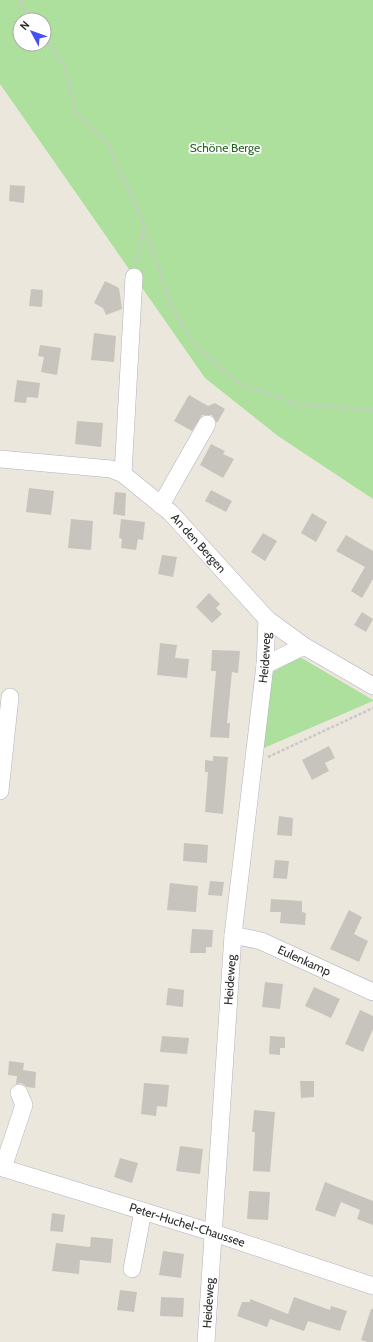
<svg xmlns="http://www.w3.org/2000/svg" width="373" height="1342" viewBox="0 0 373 1342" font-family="Cabin,sans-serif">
<rect width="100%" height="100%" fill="#ece7dd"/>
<!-- green -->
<path fill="#ace09c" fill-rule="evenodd" d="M0,0H373V499L278,436L205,378L0,84ZM20,20H44V44H20Z
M300,657L373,700V701L257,751L272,672Z"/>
<!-- building -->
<path fill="#c7c4bd" d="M10,185L25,186L24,203L9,201Z
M105,281L119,288L122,309L106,315L103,308L94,303Z
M31,289L43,290L42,307L29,306Z
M94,333L116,336L114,362L91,360Z
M40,345L61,348L57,375L41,372L44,357L38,356Z
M17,380L40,383L38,398L27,397L26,403L14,402Z
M189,395L208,406L215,403L225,409L217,423L212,415H202L192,431L174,421Z
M77,421L103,423L101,447L75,444Z
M211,444L225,451L223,454L234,459L223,478L200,465Z
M29,488L54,491L51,515L26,512Z
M211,490L232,501L226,512L205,501Z
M115,492L126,493L125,516L113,514Z
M312,513L327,522L316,542L301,533Z
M71,519L93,521L91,550L68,548Z
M121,519L145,522L143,540L138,539L136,550L121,548L122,539L119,538Z
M263,533L277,541L265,561L251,552Z
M346,535L373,551V579L362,598L351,591L365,567L336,551Z
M162,555L177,557L173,577L158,574Z
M209,593L220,604L216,608L222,614L212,623L196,607Z
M362,612L373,619L366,632L354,625Z
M160,643L177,645L175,658L189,659L187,678L157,675Z
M212,650L240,651L238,673L232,672L227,723H230L229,738L210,737L216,671H211Z
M329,746L335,758L325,763L329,771L312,780L302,760Z
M213,756L228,757L223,814L205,812L208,772H205V760L213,761Z
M279,816L293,818L292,836L277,835Z
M184,843L208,845L207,863L183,861Z
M275,860L289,861L287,879L273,878Z
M210,881L224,882L222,896L208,895Z
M170,883L198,886L196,912L167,910Z
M271,899L302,901V912L306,913L305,925L280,923L281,912H270Z
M349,910L362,917L354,934L368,941L359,962L330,949Z
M192,929L213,930L212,947H206V953H190Z
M265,982L283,984L280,1009L262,1007Z
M314,987L340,999L331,1018L305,1006Z
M168,988L184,990L183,1007L166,1005Z
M360,1010L373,1016V1029L363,1052L345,1044Z
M162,1036L189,1038L187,1054L160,1052Z
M270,1036L285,1037V1048H280V1055L269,1054Z
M9,1061L24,1063L23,1070L36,1072L35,1088L27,1087L21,1083L16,1084L17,1076L8,1075Z
M300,1081H314V1097L301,1098Z
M144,1083L169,1085L167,1107L157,1106L156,1116L141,1114Z
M254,1110L275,1112L270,1172L253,1171L255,1132H252Z
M180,1146L203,1149L200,1174L176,1171Z
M120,1158L138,1163L132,1183L114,1177Z
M325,1182L373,1201V1225L357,1219L360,1210L341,1202L335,1217L315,1210Z
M249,1191L270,1192L268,1220L247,1219Z
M52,1213L65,1215L63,1232L50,1231Z
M91,1237L113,1239L111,1263L80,1260L79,1274L52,1271L56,1243L90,1247Z
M163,1251L184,1254L181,1278L159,1275Z
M120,1290L137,1292L134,1312L117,1310Z
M161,1297L184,1298L183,1317L160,1316Z
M294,1297L330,1310L331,1306L347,1311L340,1331L308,1321L304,1331L270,1319L267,1327L237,1316L242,1302H250V1299L288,1314Z
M371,1309H373V1342H368L361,1340Z"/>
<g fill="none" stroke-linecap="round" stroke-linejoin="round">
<defs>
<g id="minor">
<path id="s1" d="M0,459L111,469L123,474L171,513L267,619L304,646L373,686"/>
<path d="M123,474L134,277"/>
<path d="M161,505L207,424"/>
<path d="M265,665L304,646"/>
<path d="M0,791L10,697"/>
<path id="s2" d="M233,935L261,941L373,992"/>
<path id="s3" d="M0,1167L214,1233L373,1286"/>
<path d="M3,1168L24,1105L19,1093"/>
<path d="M132,1269L143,1211"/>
<path id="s4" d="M206,1342L233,935L265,665L267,619"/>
</g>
</defs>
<!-- minor casing -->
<use href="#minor" stroke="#b1b2be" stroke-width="18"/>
<!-- path -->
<path stroke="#c8c8c8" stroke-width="2.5" stroke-dasharray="3 2" stroke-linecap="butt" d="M19,0L33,20
M44,36L66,68L75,112L107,142L144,224L172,307L194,344L240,384L296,404L373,410
M136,264L144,226
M268,757L373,708"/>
<!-- minor -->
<use href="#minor" stroke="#fff" stroke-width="17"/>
</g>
<g text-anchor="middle" stroke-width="3.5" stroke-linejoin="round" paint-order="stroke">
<!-- park labels -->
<g font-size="12" fill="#24651e" stroke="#fff">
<text x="225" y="152">Schöne Berge</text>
</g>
<!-- street labels -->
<g font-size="12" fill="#2b2b2b" stroke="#fff">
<text dy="4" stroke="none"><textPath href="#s1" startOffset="227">An den Bergen</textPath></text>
<text dy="4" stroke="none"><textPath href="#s4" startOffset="687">Heideweg</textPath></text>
<text dy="4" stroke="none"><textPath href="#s2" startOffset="76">Eulenkamp</textPath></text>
<text dy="4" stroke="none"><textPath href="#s4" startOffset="363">Heideweg</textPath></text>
<text dy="4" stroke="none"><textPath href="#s3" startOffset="196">Peter-Huchel-Chaussee</textPath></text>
<text dy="4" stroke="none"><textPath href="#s4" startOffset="39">Heideweg</textPath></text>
</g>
</g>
<!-- north arrow -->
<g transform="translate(32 32) rotate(311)"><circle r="19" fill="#ffffff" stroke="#aaaaaa"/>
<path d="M0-3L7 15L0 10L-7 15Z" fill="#4551f1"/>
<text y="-6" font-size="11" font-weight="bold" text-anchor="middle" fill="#2b2b2b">N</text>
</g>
</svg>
